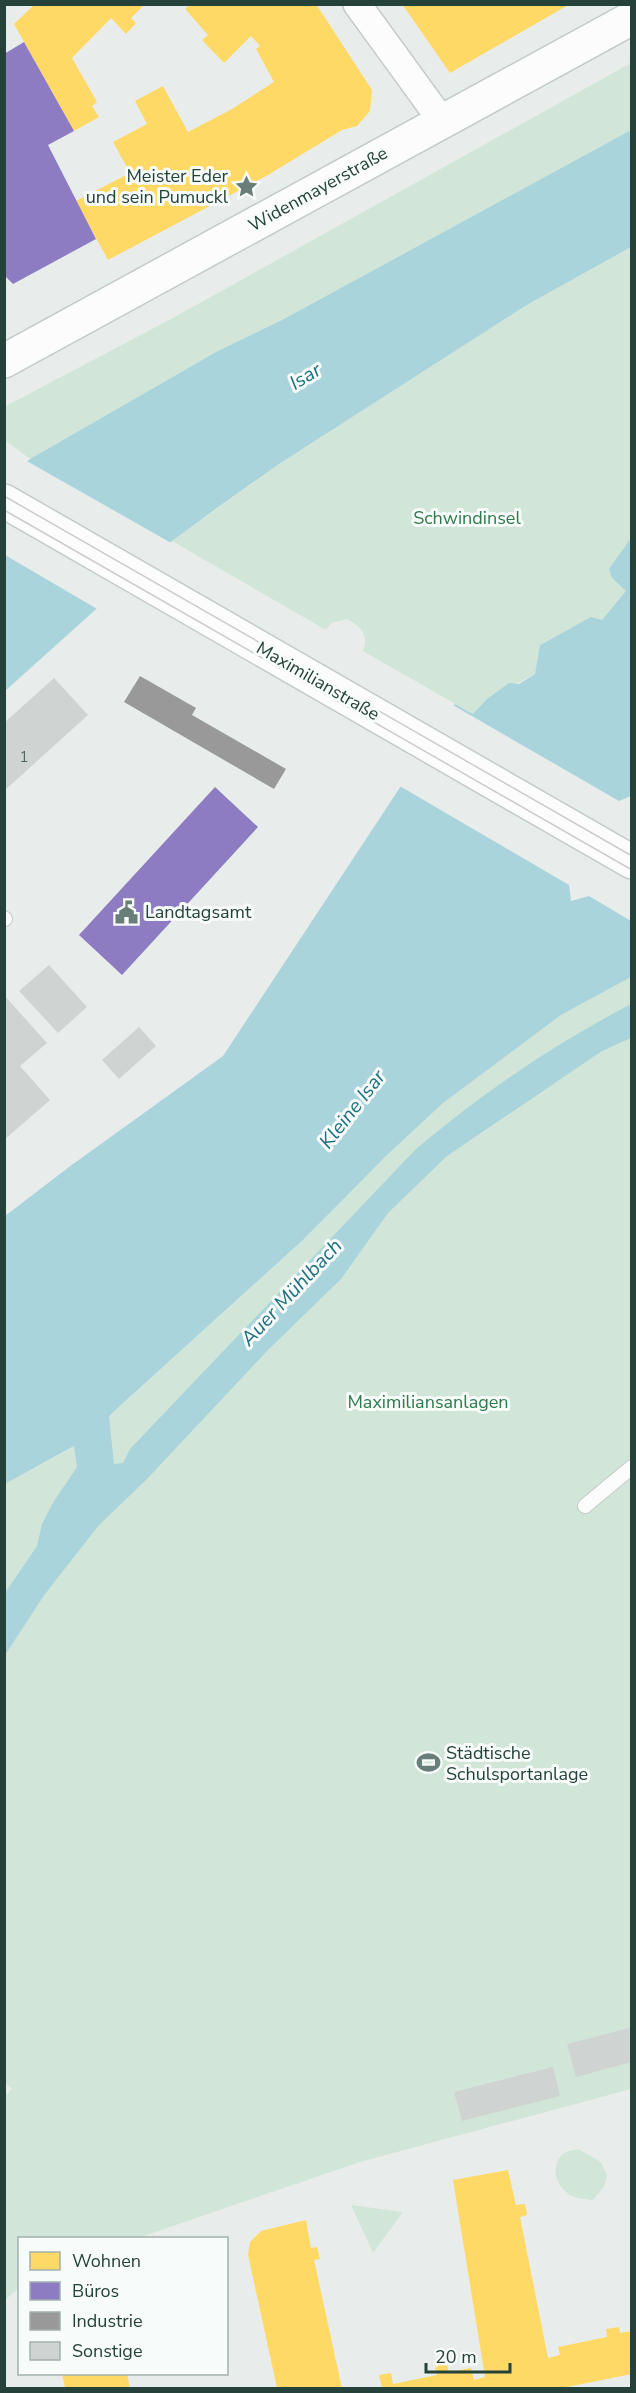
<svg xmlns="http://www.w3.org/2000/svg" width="636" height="2393" viewBox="0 0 636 2393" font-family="'Nunito Sans',sans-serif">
<rect width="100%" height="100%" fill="#e8edeb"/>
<!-- green -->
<path fill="#d1e6d8" d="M631,63V130L282,320L216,352L30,459L5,440L4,407L171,319Z
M631,247V538L623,549L612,578L627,591L602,620L571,628L541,644L535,674L487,699L473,714L363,651C369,634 361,627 347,619L331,623L326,630L172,541L279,464L525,306Z
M631,977V2089L360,2162L138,2238H20L19,2288L5,2300L4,2097L12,2089L4,2082L5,1484L70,1449L125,1402L304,1239L387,1155L443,1102L561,1015Z
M578,2149L601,2162L607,2176L604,2187L593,2200C585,2199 577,2199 570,2195C556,2187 549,2165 564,2153C567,2151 574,2150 578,2149Z
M351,2205L403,2212L373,2253Z"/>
<!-- water -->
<path fill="#a9d4db" d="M631,130V247L525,306L279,464L217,508L172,541L5,691V481L30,459L216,352L282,320Z
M631,538V977L561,1015L443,1103L387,1155L304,1239L109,1416L114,1464L123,1463L130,1449L415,1150C484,1092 551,1046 631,1004V1038L602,1051L447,1156L388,1213L341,1279L268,1350L146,1480L99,1525L45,1594L5,1655V1593L37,1546L42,1524L54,1501L77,1467L74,1446L5,1484V1216L69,1167L223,1056L455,704L473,714L487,699L509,683L519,684L535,674L540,645L591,617L602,620L626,591L612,578L609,569Z"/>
<!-- pier -->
<path fill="#e8edeb" d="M25,460L173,544L99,610L5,555L4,477Z
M451,704L619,801L631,796V921L589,896L571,901L569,885L398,785Z"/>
<!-- homes -->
<path fill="#ffd966" d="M35,4H145L131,18L136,23L126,34L111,18L72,58L97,102L92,106L99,117L74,131L14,24Z
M190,4H316L372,90L370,111L357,126L342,130L268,175L108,260L76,201L130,173L113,142L147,124L135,101L163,86L188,132L232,109L274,82L256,49L260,46L251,36L224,63L202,40L208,35L185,9Z
M402,4H570L450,73Z
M508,2170L516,2205L525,2204L527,2215L520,2217L548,2358L560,2355L558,2347L607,2337L606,2329L619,2327L620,2333L632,2331V2374L562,2388H382L379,2375L391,2373L393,2384L437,2375L434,2363L446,2361L449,2372L471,2368L474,2380L485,2377L453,2180Z
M306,2220L311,2248L317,2247L320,2259L314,2260L342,2388H277L248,2255L250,2242L261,2231Z
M62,2374H127L130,2388H65Z"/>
<!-- offices -->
<path fill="#8e7cc3" d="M24,42L74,131L48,145L96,239L13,284L6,277L4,278V54Z
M215,787L258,827L122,975L79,935Z"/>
<!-- industry -->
<path fill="#999" d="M140,676L196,708L192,715L286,769L274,789L124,702Z"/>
<!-- building -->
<path fill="#cfd4d2" d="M54,678L88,715L4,791V723Z
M49,965L87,1007L58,1033L19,991Z
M4,995L47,1043L20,1066L50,1100L4,1140Z
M139,1027L156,1046L119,1079L102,1060Z
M629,2028L632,2039V2062L576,2077L567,2044Z
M553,2067L560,2096L462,2121L454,2092Z"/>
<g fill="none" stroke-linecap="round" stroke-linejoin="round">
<defs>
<path id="lane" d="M4,918L5,919
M585,1506L632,1467"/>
<path id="street" d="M357,4L442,121"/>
<path id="secondary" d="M4,361L632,18
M4,501L632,862"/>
</defs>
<!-- lane casing -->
<use href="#lane" stroke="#c5cac8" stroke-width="16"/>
<!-- street casing -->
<use href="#street" stroke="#c5cac8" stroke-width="30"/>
<!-- secondary casing -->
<use href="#secondary" stroke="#c3cbc8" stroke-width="36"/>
<!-- lane -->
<use href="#lane" stroke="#fcfcfc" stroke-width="14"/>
<!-- street -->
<use href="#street" stroke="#fcfcfc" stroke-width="27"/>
<!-- secondary -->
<use href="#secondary" stroke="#fcfcfc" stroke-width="33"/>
<!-- tram -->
<path stroke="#c9cdcc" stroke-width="1.5" d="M4,496L632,856
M4,510L632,870"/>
</g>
<!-- icons -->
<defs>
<symbol id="sight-bare" viewBox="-9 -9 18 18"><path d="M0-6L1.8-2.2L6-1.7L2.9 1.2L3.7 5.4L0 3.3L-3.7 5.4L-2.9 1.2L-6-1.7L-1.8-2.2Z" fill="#697e78" stroke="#f7fbf9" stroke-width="2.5" paint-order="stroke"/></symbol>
<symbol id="civic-bare" viewBox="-9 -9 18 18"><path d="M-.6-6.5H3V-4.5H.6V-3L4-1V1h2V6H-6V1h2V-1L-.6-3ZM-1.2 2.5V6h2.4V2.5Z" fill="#697e78" stroke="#f7fbf9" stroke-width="2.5" paint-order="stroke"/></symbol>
<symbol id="stadium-bare" viewBox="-9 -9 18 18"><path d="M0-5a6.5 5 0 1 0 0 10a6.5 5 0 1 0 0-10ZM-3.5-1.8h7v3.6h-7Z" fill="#697e78" stroke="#f7fbf9" stroke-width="2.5" paint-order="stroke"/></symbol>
</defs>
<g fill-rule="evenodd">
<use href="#sight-bare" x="230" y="170" width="33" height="33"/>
<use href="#civic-bare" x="110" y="896" width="33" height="33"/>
<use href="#stadium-bare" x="412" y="1746" width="33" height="33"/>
</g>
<g text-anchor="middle" stroke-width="6" stroke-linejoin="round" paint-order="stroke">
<!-- number labels -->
<g font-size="15" fill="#506761">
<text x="24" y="762">1</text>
</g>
<!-- poi labels -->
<g font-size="18" fill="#24423a" stroke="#f7fbf9" text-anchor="start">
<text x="228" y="182" text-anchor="end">Meister Eder<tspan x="228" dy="21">und sein Pumuckl</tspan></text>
<text x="145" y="918">Landtagsamt</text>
<text x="446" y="1759">Städtische<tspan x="446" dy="21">Schulsportanlage</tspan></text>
</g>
<!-- street labels -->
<g font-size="18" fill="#24423a" stroke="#f7fbf9">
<text transform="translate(318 189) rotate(-29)" y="6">Widenmayerstraße</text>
<text transform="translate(318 681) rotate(30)" y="6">Maximilianstraße</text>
</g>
<!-- park labels -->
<g font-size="18" fill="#2d7a4b" stroke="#f7fbf9">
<text x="467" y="524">Schwindinsel</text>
<text x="428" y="1408">Maximiliansanlagen</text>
</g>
<!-- water labels -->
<g font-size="20" font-style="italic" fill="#1c6f80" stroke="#f7fbf9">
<text transform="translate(305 376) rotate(-31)" y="7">Isar</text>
<text transform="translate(352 1109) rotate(-52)" y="7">Kleine Isar</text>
<text transform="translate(291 1292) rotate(-47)" y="7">Auer Mühlbach</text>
</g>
</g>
<!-- border -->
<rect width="636" height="2393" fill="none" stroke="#24423a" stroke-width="12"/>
<!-- legend -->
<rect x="18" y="2237" width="210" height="138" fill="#f7fbf9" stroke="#a3b1ad" stroke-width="1.5"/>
<rect x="30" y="2252" width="30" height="18" fill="#ffd966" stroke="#a3b1ad" stroke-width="1.5"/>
<text x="72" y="2267" font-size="18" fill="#24423a">Wohnen</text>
<rect x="30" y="2282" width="30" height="18" fill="#8e7cc3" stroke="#a3b1ad" stroke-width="1.5"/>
<text x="72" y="2297" font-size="18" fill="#24423a">Büros</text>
<rect x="30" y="2312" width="30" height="18" fill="#999999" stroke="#a3b1ad" stroke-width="1.5"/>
<text x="72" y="2327" font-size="18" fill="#24423a">Industrie</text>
<rect x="30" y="2342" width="30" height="18" fill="#cfd4d2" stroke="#a3b1ad" stroke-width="1.5"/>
<text x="72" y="2357" font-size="18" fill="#24423a">Sonstige</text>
<!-- scale -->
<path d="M426 2363v9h84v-9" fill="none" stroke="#24423a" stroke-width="3"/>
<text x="435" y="2363" font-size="18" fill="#24423a" stroke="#f7fbf9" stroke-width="4.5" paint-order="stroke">20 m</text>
</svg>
